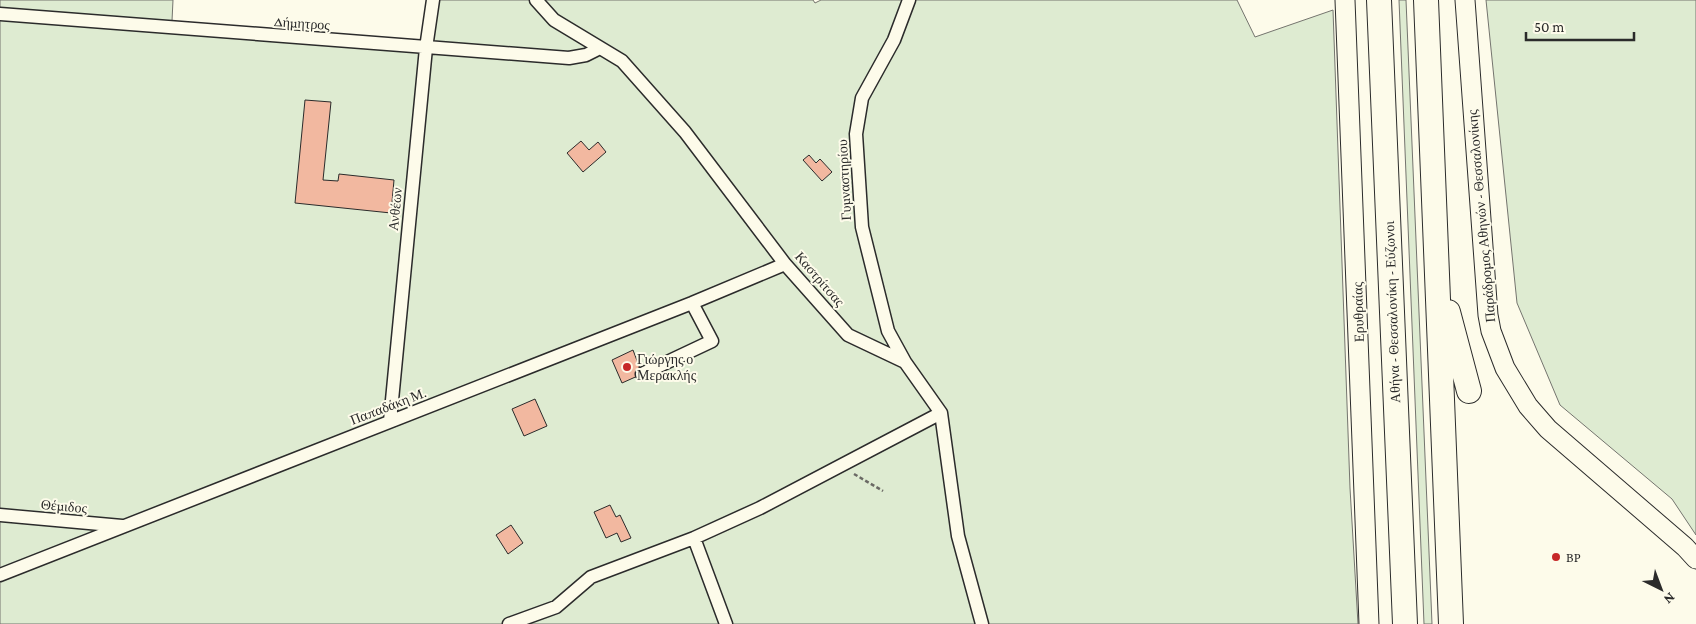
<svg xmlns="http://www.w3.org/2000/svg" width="1696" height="624" viewBox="0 0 1696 624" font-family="'Crimson Pro',serif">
<rect width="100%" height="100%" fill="#fdfbea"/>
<!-- green -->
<path fill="#deebd1" stroke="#74746e" d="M0,0H173L172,21L427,45L434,0H813L815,3L821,0H1237L1255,37L1333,10L1350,488L1358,624H0Z
M1399,0H1406L1432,624H1424Z
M1486,0H1696V535L1672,499L1560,405L1517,303Z"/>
<!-- building -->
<path fill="#f2b8a0" stroke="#2b2b2b" d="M305,100L331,102L323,180L338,181L339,174L394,180L391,213L295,203Z
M581,141L589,150L598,142L606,152L583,172L567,153Z
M809,155L816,163L820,159L832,172L822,181L803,160Z
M633,350L642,374L622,383L612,360Z
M535,399L547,426L524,436L512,409Z
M610,505L616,517L620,515L631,538L621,542L617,533L606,538L594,512Z
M511,525L523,543L508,554L496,535Z"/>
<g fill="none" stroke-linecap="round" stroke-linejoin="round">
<defs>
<path id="minor" d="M536,0L554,20L622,61L685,132L785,264L848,335L905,362L941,413L958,536L982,624
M0,14L569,58L586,55L600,48
M905,362L888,331L862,227L856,134L862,98L894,40L909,0
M642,374L712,341L692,303
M390,421L426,48L433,0
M0,515L122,526
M694,538L726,624
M0,575L692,303L785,264
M509,624L556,607L591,577L694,538L760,508L941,413"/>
<path id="secondary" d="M1345,0L1369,624
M1465,0L1488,315L1491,331L1505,368L1528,406L1548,429L1685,547L1696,559"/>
<path id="motorway" d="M1379,0L1405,624
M1426,0L1451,624
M1448,312L1469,391"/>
</defs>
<!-- minor casing -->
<use href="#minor" stroke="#2b2b2b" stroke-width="15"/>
<!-- secondary casing -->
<use href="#secondary" stroke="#2b2b2b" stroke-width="21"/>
<!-- motorway casing -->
<use href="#motorway" stroke="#2b2b2b" stroke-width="26"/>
<!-- path -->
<path stroke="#6a6964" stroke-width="2.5" stroke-dasharray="4 2.5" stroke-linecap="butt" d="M854,474L883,491"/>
<!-- minor -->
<use href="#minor" stroke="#fdfbea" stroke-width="12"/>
<!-- secondary -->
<use href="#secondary" stroke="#fdfbea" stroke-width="19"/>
<!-- motorway -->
<use href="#motorway" stroke="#fdfbea" stroke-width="24"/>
</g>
<!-- markers -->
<g fill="#c62828" stroke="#fdfbea" stroke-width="2">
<circle cx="627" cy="367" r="5"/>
<circle cx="1556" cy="557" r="5"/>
</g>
<g text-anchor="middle" stroke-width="4" stroke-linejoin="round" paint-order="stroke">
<!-- street labels -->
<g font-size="14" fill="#2b2b2b" stroke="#fdfbea">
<text transform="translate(302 23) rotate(4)" y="5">Δήμητρος</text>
<text transform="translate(844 180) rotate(-93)" y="5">Γυμναστηρίου</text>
<text transform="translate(395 209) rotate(-84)" y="5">Ανθέων</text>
<text transform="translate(1481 216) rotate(-95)" y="5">Παράδρομος Αθηνών - Θεσσαλονίκης</text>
<text transform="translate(820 279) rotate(49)" y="5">Καστρίτσας</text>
<text transform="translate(1358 312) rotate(-92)" y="5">Ερυθραίας</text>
<text transform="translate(1392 312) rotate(-92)" y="5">Αθήνα - Θεσσαλονίκη - Εύζωνοι</text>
<text transform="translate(388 406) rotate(-21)" y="5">Παπαδάκη Μ.</text>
<text transform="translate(64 506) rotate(5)" y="5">Θέμιδος</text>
</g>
<!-- poi labels -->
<g font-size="14" fill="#2b2b2b" stroke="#fdfbea" text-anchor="start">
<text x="637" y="364">Γιώργης ο<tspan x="637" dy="16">Μερακλής</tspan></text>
<text x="1566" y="562">BP</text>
</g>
</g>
<!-- north arrow -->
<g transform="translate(1661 589) rotate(138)" stroke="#fdfbea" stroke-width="4" paint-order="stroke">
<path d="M0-4L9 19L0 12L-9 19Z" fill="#2b2b2b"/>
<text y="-8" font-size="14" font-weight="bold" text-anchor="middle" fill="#2b2b2b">N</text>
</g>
<!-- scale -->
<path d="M1526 32v8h108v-8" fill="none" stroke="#2b2b2b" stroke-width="2.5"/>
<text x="1534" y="32" font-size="15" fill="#2b2b2b" stroke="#fdfbea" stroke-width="4" paint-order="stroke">50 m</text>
</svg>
